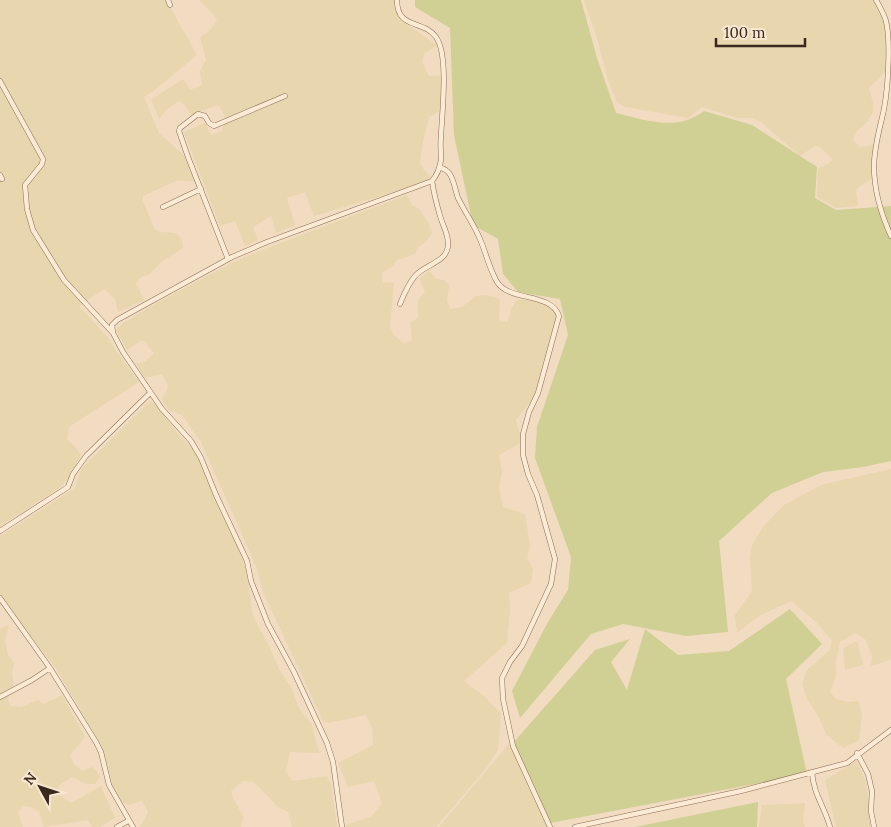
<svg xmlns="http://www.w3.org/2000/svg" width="891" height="827" viewBox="0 0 891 827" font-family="Lora,serif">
<rect width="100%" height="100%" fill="#f1dcc1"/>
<!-- farmland -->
<path fill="#e7d6ae" d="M0,0H166L197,55L152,92L144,97L159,133L187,158L196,182L178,180L143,196V201L155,230L161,232L175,233L182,240L183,248L160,263L150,274L141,277L136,283L144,300L118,312L115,299L104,289L79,306L108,338L118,354L139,382L69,427L67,440L74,445L81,455L70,477L58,489L0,526Z
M199,0H398L402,21L437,45L424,54L422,62L429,76L444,75L442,110L429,117L423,141L420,163L424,170L432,179L420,184L314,216L305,192L287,198L295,225L276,233L271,216L253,227L258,240L245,246L235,221L220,226L184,132L205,123L211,135L222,131L225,116L218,105L191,115L184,104L179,101L166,110L159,119L151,100L183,79L190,90L202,85L200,71L206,60L200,37L208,32L217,21L215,16Z
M584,0H874L880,9L887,25V70L869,88L873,103V112L867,122L857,131L853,140L859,147L874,145L875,146L874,178L860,186L856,190L858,206L836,208L817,197L818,169L829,163L833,159L819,146H815L800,156L760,121L751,118H738L702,107L688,118L625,107L617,102L608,80L597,38Z
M407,195L412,205L420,210L430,226L432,233L427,241L417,248L415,254L397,260L393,266L382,273L383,282L394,283L390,327L394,335L403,343L412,341L410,322L418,318V300L425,292L421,283L420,278L429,271L436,279L444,280L449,286L447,300L450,309L462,307L476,296L487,295L500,299L499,320L508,322L511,309L517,300H529L542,302L553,308L560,322L535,396L516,420L522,442L499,455L502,472L499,488L503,507L525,514L526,520L530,546L527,558L533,569L531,583L509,593L510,610L507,643L464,681L484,696L501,714L498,750L487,767L436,827H346V825L372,816L382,803L374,781L348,787L338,763L373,745L372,728L366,715L329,723L323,721L263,592L256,566L201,442L182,415L169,410L163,402L162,397L165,395L168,386L162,374L145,378L136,364L146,361L154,353L144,341H141L127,350L116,330L123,323L132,318L146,309L229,264L267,248Z
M150,401L154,403L178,434L195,451L236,541L246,570L253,616L270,648L279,669L292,689L299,708L312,725L319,753L290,752L286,771L292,781L327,776L331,785L337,827H292L288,812L277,806L254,782L243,781L231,791L233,798L243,816L241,827H139L143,823L148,812L142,801L128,805L120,802L114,790L102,746L55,667L22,625L0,593V536L75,488L81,469Z
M891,469V656L890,660L871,666L872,656L866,640L855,633L840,642L836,661V676L830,692L836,699L848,702L859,701L862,715L859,740L843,748L826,734L819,718L807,699L802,683L807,670L830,650L832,641L816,622L791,601L759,616L737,633L735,615L752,591L750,558L752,546L762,528L784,505L821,485Z
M9,625L5,641L8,655L14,663L12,674L14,683L8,699L10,706L21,707L38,700L43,704L62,695L85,737L70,755L74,764L82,771L93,767L100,776L95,784H86L72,777L59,785L57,793L71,803L101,786L115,818L100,827H92L88,820L44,827L39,812L32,807L23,806L18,813L23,827H0V628Z
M857,641L863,665L845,670L843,648Z
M513,739L551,827H439Z
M857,761L866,783L869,801L870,827H836L825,780Z
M805,803L803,821L805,827H759L762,805Z"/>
<!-- green -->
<path fill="#d0cf94" d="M415,0H581L597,58L616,113C646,120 677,132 704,111L752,125L817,167L815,198L836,210L891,206V461L863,467L823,472L772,493L719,541L728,632L686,636L623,624L591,634L520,718L512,691L548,622L568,590L571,557L535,458L537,427L568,335L560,299L518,292L503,274L498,239L473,225L454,135L450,28L415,7Z
M790,609L822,644L786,679L807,774L550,823L513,743L595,650L630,639L611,662L627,690L645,629L678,655L729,651Z
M758,802L757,827H635Z"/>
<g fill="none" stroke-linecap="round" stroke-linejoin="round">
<defs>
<path id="minor" d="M168,0L170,5
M876,0C880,7 884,14 886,21C891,41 888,88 884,109C880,128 874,147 874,166C874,191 881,214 891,236
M0,81L43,159L42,164L25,185L27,209L33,230L64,280L112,332
M439,167C442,168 446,169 449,173C454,179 455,190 458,198C465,212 474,225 480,239C486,253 489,268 497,282C510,302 551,292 559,316L538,393L529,412L523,434V455L528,474L537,495L555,559L551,584L522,646L510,662L502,678L503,699L513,746L550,827
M0,175L2,179
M163,207L201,189
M228,259L188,157L179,131L180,128L198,114L205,116L209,123L214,126L285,96
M400,304C404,294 408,284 415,276C424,265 447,262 448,246C449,236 444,228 441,219C437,206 434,194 432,181
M0,531L68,487L73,474L86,456L150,393
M0,598L50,668L96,742L101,752L109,785L133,827
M0,697L32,680L50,668
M857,753L868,774L872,791L871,811L874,827
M812,772C813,793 825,808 830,827
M117,827L128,821
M342,827L333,762L327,743L294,672L268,624L251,581L247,561L216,495L201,458L191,441L162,409L123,352L113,333L112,325L117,320L232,257L267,242L432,181C437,175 440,167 441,160C441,152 440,144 441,136C442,113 449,55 436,37C423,19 397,30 397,0
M575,827L741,791L847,763L891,730"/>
</defs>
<!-- minor casing -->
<use href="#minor" stroke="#8c6c57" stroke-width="5.5"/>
<!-- minor -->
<use href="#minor" stroke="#fbebd5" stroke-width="4.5"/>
</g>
<!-- north arrow -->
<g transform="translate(40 787) rotate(310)" stroke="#f8e8d1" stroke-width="4" paint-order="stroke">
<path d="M0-4L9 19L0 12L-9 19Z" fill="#3a271d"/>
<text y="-8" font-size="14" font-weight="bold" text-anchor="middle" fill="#3a271d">N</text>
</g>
<!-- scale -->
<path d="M716 38v8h89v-8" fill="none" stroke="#3a271d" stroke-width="2.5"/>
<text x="724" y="38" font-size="15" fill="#3a271d" stroke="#f8e8d1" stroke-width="4" paint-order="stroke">100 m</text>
</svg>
